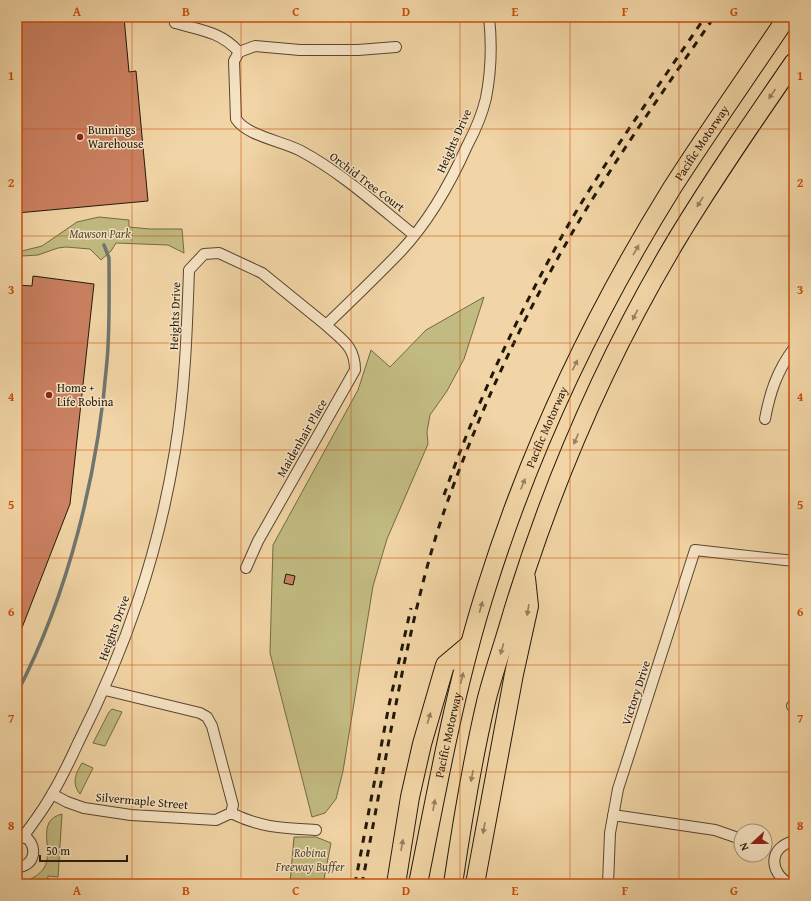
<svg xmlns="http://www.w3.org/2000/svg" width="811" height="901" viewBox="0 0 811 901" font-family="'Gentium Book Plus',serif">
<rect width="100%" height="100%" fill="#f2d5a6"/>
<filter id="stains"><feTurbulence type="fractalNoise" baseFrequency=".005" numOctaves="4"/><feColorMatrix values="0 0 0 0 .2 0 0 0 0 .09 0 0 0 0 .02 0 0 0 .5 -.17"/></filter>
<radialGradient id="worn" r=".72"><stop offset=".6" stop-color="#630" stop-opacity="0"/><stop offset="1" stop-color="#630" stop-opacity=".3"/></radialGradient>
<!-- green -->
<path fill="#c2bb81" stroke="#726a46" d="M99,217L129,220V227L150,229H182L184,253L168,245L116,243L111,251L101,260L90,249L66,247L58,248L38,255L22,256V251L42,246L77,222Z
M484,297L464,359L447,391L430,415L427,432L428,444L387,539L373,586L343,771L336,799L325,813L312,817L270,653L273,545L358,390L371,350L390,367L426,330Z
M112,709L122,712L105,746L93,743L109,712Z
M82,763L93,768L80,794C71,783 76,773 82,763Z
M62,814L58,877L48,876L47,884H21C29,879 38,877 44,868C55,851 34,821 62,814Z
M294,837H316L331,843L323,884H290Z"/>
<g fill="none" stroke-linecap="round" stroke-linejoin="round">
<!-- stream -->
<path stroke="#6f7670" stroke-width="3.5" d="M17,693C69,593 98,473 107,361C110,327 109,292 109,258L104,245"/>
</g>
<!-- building -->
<path fill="#cb8162" stroke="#22180a" d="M17,17H124L129,72L136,71L148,201L17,213Z
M33,276L94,284L70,504L18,638L17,285L32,286Z
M286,574L295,576L293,585L284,583Z"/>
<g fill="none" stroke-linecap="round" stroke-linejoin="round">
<defs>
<path id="street" d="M175,23C201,30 221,32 239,52
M396,47L358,50H300L255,46L239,52L234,61L236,119C247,136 282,141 301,151C342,173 378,206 414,235
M765,419C770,392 777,371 794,348
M246,568L258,541L355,370C355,346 342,340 326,325
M792,706H794
M52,794L67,802L84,808L131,815L216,820L231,813L233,805L212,726L207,717L200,713L105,690
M231,813C262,828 282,828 316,830
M613,815L715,830L741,839
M17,836L28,839C38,850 33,867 17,867
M23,837C33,823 44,809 52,794C62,778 70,760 78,743C126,648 158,555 175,451C185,391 187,330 189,270L204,254L219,253L262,273L326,325C351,301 377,276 401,251C430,220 450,184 467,146C475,131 482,115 486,98C491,72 492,44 489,17
M608,884L610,833L618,789L695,550L794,561
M790,884C768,872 769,847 794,841"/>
<g id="highway">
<path d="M396,884L410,797L422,744L445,665L470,644"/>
<path id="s1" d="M418,884C438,784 456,683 487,586C531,446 595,312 672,188C709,130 749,74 787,17"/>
<path d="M453,884C462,823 472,762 486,702C492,677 501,652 508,628C548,492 604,361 677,239C714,178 754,120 794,62"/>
<path d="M475,884L514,674L529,606L526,578"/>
</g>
</defs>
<!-- street casing -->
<use href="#street" stroke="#564731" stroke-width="12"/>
<!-- highway casing -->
<use href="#highway" stroke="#22180a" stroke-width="20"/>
<!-- street -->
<use href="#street" stroke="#f7e4c5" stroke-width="10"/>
<!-- highway -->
<use href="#highway" stroke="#f2d5a6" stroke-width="18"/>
<!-- rail -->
<path stroke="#22180a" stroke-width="3" stroke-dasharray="7 7" stroke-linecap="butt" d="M444,495C477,402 518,314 566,229C608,156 658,87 705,17
M355,884L389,705L411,608
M362,884C376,811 389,737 404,664C416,610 428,556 447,503C481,408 524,315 575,228C618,155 667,86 714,17"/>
</g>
<!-- one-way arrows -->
<defs><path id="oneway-solid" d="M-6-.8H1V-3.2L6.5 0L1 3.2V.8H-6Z"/></defs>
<g fill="#948060">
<use href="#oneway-solid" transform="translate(772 94) rotate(124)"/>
<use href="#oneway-solid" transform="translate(700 202) rotate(122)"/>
<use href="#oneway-solid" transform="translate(636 250) rotate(-60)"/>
<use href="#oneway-solid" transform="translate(635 315) rotate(117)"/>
<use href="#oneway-solid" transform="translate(575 365) rotate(-64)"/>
<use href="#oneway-solid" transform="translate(576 439) rotate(113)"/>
<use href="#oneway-solid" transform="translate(523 484) rotate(-68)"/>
<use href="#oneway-solid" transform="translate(481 607) rotate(-74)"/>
<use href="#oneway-solid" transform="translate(528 610) rotate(99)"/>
<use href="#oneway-solid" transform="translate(502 649) rotate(106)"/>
<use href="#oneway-solid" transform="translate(462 678) rotate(-77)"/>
<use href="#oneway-solid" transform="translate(429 718) rotate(-74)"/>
<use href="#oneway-solid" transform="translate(472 776) rotate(101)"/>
<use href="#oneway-solid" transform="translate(434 805) rotate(-79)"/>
<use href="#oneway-solid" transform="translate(484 828) rotate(100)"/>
<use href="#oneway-solid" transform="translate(402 845) rotate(-80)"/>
</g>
<!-- grid -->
<path fill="none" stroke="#ca4f0c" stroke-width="1" stroke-opacity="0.55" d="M132,17V884M241,17V884M351,17V884M460,17V884M570,17V884M679,17V884M17,129H794M17,236H794M17,343H794M17,450H794M17,558H794M17,665H794M17,772H794"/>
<!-- markers -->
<g fill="#8f2418" stroke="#f7e4c5" stroke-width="1.5">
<circle cx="80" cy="137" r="4"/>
<circle cx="49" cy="395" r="4"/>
</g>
<g text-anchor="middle" stroke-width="3" stroke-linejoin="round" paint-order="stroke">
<!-- poi labels -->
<g font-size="12" fill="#22180a" stroke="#f7e4c5" text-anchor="start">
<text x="88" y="134">Bunnings<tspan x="88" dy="14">Warehouse</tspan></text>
<text x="57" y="392">Home +<tspan x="57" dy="14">Life Robina</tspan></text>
</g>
<!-- street labels -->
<g font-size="12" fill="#22180a" stroke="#f7e4c5">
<text transform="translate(454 141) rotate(-66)" y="4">Heights Drive</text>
<text dy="4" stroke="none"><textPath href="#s1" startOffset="800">Pacific Motorway</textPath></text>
<text transform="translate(367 182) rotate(37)" y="4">Orchid Tree Court</text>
<text transform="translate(175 316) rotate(-88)" y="4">Heights Drive</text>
<text dy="4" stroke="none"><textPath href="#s1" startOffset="476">Pacific Motorway</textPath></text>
<text transform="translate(302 438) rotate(-60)" y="4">Maidenhair Place</text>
<text transform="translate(114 628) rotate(-70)" y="4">Heights Drive</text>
<text transform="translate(636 693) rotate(-72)" y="4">Victory Drive</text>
<text dy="4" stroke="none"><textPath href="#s1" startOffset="152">Pacific Motorway</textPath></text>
<text transform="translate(142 801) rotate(5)" y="4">Silvermaple Street</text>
</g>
<!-- park labels -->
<g font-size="12" font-style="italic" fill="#52492e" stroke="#f7e4c5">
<text x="100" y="238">Mawson Park</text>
<text x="310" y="857">Robina<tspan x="310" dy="14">Freeway Buffer</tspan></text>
</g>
</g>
<!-- margin -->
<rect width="811" height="901" fill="none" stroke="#f2d5a6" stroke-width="44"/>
<!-- north arrow -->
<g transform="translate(753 843) rotate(248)"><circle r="19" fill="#f7e4c5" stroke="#a2927a"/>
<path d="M0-3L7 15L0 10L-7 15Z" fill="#8f2418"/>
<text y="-6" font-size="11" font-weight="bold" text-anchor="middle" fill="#22180a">N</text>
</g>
<!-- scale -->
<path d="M40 855v6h87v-6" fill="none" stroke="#22180a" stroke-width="2"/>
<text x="46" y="855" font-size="12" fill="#22180a" stroke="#f7e4c5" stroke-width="3" paint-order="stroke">50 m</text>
<rect x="22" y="22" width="767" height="857" fill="none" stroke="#ca4f0c" stroke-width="1.5"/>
<g font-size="13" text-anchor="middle" font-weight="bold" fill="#ca4f0c">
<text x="77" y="16">A</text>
<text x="186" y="16">B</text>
<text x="296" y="16">C</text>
<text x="406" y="16">D</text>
<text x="515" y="16">E</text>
<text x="625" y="16">F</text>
<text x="734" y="16">G</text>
<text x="11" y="80">1</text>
<text x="800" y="80">1</text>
<text x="11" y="187">2</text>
<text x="800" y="187">2</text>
<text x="11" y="294">3</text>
<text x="800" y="294">3</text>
<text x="11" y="401">4</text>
<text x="800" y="401">4</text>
<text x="11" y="509">5</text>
<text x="800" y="509">5</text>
<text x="11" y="616">6</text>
<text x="800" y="616">6</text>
<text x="11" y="723">7</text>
<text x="800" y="723">7</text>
<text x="11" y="830">8</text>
<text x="800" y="830">8</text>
<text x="77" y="895">A</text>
<text x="186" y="895">B</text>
<text x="296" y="895">C</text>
<text x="406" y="895">D</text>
<text x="515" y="895">E</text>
<text x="625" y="895">F</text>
<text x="734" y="895">G</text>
</g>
<rect width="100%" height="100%" filter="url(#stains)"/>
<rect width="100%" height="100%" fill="url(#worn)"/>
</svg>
